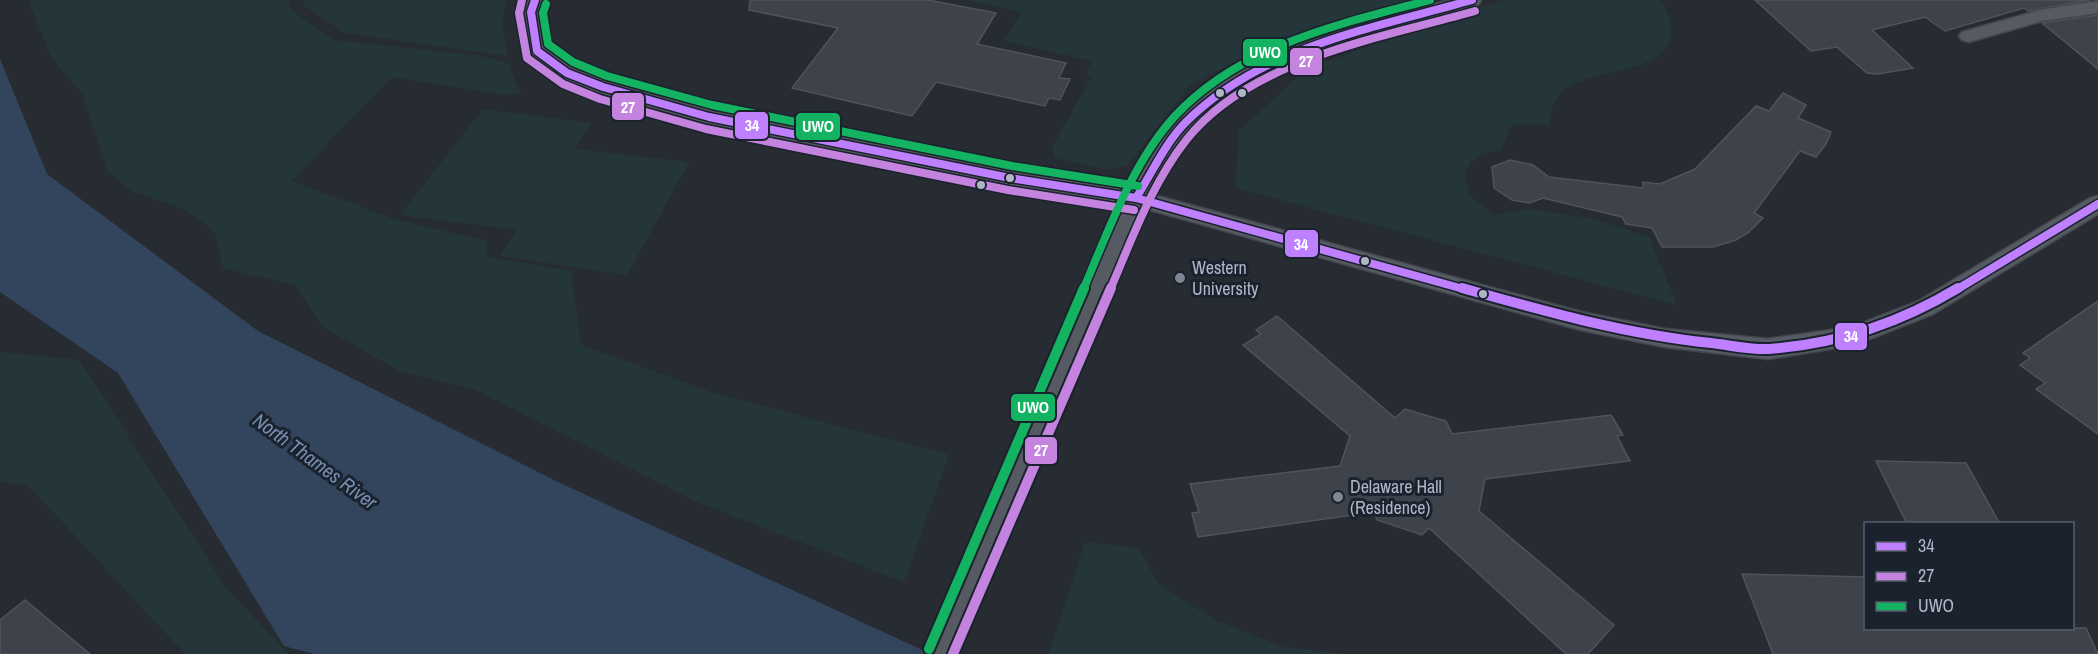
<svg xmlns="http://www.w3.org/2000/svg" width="2098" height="654" viewBox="0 0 2098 654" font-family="'Archivo Narrow',sans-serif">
<rect width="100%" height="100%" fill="#272c33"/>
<!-- green -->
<path fill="#243639" d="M28,0H289V8L333,40L481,56L508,63L521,93L506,95L392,77L291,181L391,218L486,241L488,257L571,271L581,345L717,394L949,455L904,582L697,502L474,389L399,371L323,327L297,286L223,268L215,232L186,210L134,192L109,173L83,95L51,57Z
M304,0H507C499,19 504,37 508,56L345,33L303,5Z
M967,0H1420L1276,41L1190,85L1127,165L1109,170L1054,158L1052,148L1092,76L1085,73L1093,61L1004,41L1022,12Z
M1502,0H1659C1666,8 1673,22 1671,33C1661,91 1549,54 1550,124L1511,125L1501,150L1483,153L1470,162L1465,176L1469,195L1493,215L1531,209L1595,219L1649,237L1677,305L1235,188L1239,131L1307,68Z
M483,109L592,123L575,149L689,162L627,275L500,256L517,230L400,215Z
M0,352L79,360L227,589L289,654H185L28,485L0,482Z
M1085,542L1138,548L1158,583L1213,619L1283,647L1346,654H1049Z"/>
<!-- water -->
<path fill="#33445d" d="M0,59L47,174L258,331L560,483L931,654H314L284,646L118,373L0,292Z"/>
<!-- building -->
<path fill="#3e424a" stroke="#4e535c" stroke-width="1.5" d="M750,0H928L996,13L977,44L1066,63L1059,78L1070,79L1060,100L1049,98L1045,106L936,82L912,116L792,88L838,28L749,10Z
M1755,0H2090L2028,11L2024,8L1945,31L1925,17L1872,30L1913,68L1878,74L1867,73L1837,47L1811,51Z
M2098,15V69L2042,23Z
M1783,93L1806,105L1798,118L1831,132L1826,144L1816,157L1800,151L1754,213L1763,218L1749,232L1736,240L1713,247H1662L1652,228L1626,224L1622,217L1543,198L1529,203L1512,200L1494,188L1492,167L1510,160L1533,165L1549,177L1643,188V182L1660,184L1695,169L1756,106L1769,111Z
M2098,301V434L2036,389L2045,383L2020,365L2030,358L2023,353Z
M1277,316L1395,418L1405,409L1446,421L1452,434L1611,415L1623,435L1617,436L1630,461L1485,479L1479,511L1614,625L1588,654H1566L1429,528L1422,535L1377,520L1374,512L1198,537L1192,513L1199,512L1190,484L1340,466L1350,436L1243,345L1261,334L1256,330Z
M1876,461L1966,463L2000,524H1907Z
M1742,574L1866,577V628H2086L2098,654H1773Z
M25,600L90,654H0V620Z"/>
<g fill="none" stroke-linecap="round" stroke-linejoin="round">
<defs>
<path id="minor" d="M526,0H544L540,12L546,48L574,69L610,82L710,110L1010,171L1130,189C1147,166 1158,138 1179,117C1234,62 1310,40 1383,20C1405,14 1432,2 1454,0C1463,0 1472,0 1481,0L1479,4C1382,33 1263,50 1192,128C1174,148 1163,172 1150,194L1581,312L1665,329L1768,339L1852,327L1917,302L2090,198L2098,196V214L1933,314L1854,345L1768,359L1665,347L1581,330L1143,208L955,654H925L1123,204L1010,185L709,124L596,92L560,77L530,55L527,51L522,12Z
M2098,1V13L2042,21L1969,42L1962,40L1959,36L1962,32L2040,10Z"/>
</defs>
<!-- minor casing -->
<use href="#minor" stroke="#44484e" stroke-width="3"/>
<!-- minor -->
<use href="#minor" fill="#565a62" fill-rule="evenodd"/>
<defs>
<path id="bus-1-far1" d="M535,0L531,12L537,51L567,73L603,87L709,117L1010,178L1136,198L1467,290
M1136,198C1152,173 1165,143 1186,122C1261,47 1374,28 1472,0
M1956,290L2098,204"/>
<path id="bus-1" d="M1462,288C1544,311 1625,334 1711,343C1729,345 1751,350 1769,349C1838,344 1900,323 1958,288"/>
<path id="bus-2-far1" d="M522,0L519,13L527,58L563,84L600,99L706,129L1008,190L1134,210
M1110,290C1132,239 1152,183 1187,139C1251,59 1381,38 1475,11"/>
<path id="bus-2" d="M953,654L1111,288"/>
<path id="bus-3-far1" d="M546,4L543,13L548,44L573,62L607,76L712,105L1012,166L1138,186
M1083,290C1108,232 1132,163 1175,116C1241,45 1340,24 1430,0"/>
<path id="bus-3" d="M929,649L1084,288"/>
</defs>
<!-- bus-1-far1 casing -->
<use href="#bus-1-far1" stroke="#1a222e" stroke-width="11"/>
<!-- bus-1 casing -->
<use href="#bus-1" stroke="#1a222e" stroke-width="14"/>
<!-- bus-2-far1 casing -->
<use href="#bus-2-far1" stroke="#1a222e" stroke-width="11"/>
<!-- bus-2 casing -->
<use href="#bus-2" stroke="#1a222e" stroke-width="14"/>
<!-- bus-3-far1 casing -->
<use href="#bus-3-far1" stroke="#1a222e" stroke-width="11"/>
<!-- bus-3 casing -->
<use href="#bus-3" stroke="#1a222e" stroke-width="14"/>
<!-- bus-1-far1 -->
<use href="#bus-1-far1" stroke="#bf80ff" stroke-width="8"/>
<!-- bus-1 -->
<use href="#bus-1" stroke="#bf80ff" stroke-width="10"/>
<!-- bus-2-far1 -->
<use href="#bus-2-far1" stroke="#c483df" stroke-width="8"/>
<!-- bus-2 -->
<use href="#bus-2" stroke="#c483df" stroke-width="10"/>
<!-- bus-3-far1 -->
<use href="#bus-3-far1" stroke="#13b361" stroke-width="8"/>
<!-- bus-3 -->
<use href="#bus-3" stroke="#13b361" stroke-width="10"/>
</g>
<!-- markers -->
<g fill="#afb7c6" stroke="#1a222e" stroke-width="2">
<circle cx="1220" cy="93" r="5"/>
<circle cx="1242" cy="93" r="5"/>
<circle cx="1010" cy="178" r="5"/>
<circle cx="981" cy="185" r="5"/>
<circle cx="1365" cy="261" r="5"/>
<circle cx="1483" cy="294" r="5"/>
</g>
<g fill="#7f8693" stroke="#1a222e" stroke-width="2">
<circle cx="1180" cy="278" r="6"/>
<circle cx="1338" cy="497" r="6"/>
</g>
<g text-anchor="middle" stroke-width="6" stroke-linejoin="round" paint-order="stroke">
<!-- poi labels -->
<g font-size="18" fill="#afb7c6" stroke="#1a222e" text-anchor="start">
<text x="1192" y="274">Western<tspan x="1192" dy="21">University</tspan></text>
<text x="1350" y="493">Delaware Hall<tspan x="1350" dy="21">(Residence)</tspan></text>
</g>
<!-- water labels -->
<g font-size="20" font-style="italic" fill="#768eaf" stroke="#1a222e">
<text transform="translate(315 461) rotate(36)" y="7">North Thames River</text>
</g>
</g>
<g stroke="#1a222e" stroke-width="2">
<rect x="1242" y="38" width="46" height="29" rx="6" fill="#13b361"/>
<rect x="1289" y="47" width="34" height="29" rx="6" fill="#c483df"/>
<rect x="611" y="92" width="34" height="29" rx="6" fill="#c483df"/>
<rect x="734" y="111" width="35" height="29" rx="6" fill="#bf80ff"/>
<rect x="795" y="112" width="46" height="29" rx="6" fill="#13b361"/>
<rect x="1284" y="229" width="35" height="29" rx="6" fill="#bf80ff"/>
<rect x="1834" y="322" width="34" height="29" rx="6" fill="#bf80ff"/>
<rect x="1010" y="393" width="46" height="29" rx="6" fill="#13b361"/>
<rect x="1024" y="436" width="34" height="29" rx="6" fill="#c483df"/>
</g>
<g font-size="16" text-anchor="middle" font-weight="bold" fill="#fff">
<text x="1265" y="58">UWO</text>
<text x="1306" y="67">27</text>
<text x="628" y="113">27</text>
<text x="752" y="131">34</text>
<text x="818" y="132">UWO</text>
<text x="1301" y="250">34</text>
<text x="1851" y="342">34</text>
<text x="1033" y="413">UWO</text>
<text x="1041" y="456">27</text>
</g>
<!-- legend -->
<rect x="1864" y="522" width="210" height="108" fill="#1a222e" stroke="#565e6b" stroke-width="1.5"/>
<rect x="1876" y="542" width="30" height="9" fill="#bf80ff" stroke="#565e6b" stroke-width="1.5"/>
<text x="1918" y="552" font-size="18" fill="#afb7c6">34</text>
<rect x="1876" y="572" width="30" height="9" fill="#c483df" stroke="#565e6b" stroke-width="1.5"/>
<text x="1918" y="582" font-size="18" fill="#afb7c6">27</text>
<rect x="1876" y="602" width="30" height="9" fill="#13b361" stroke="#565e6b" stroke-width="1.5"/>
<text x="1918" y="612" font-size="18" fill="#afb7c6">UWO</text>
</svg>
